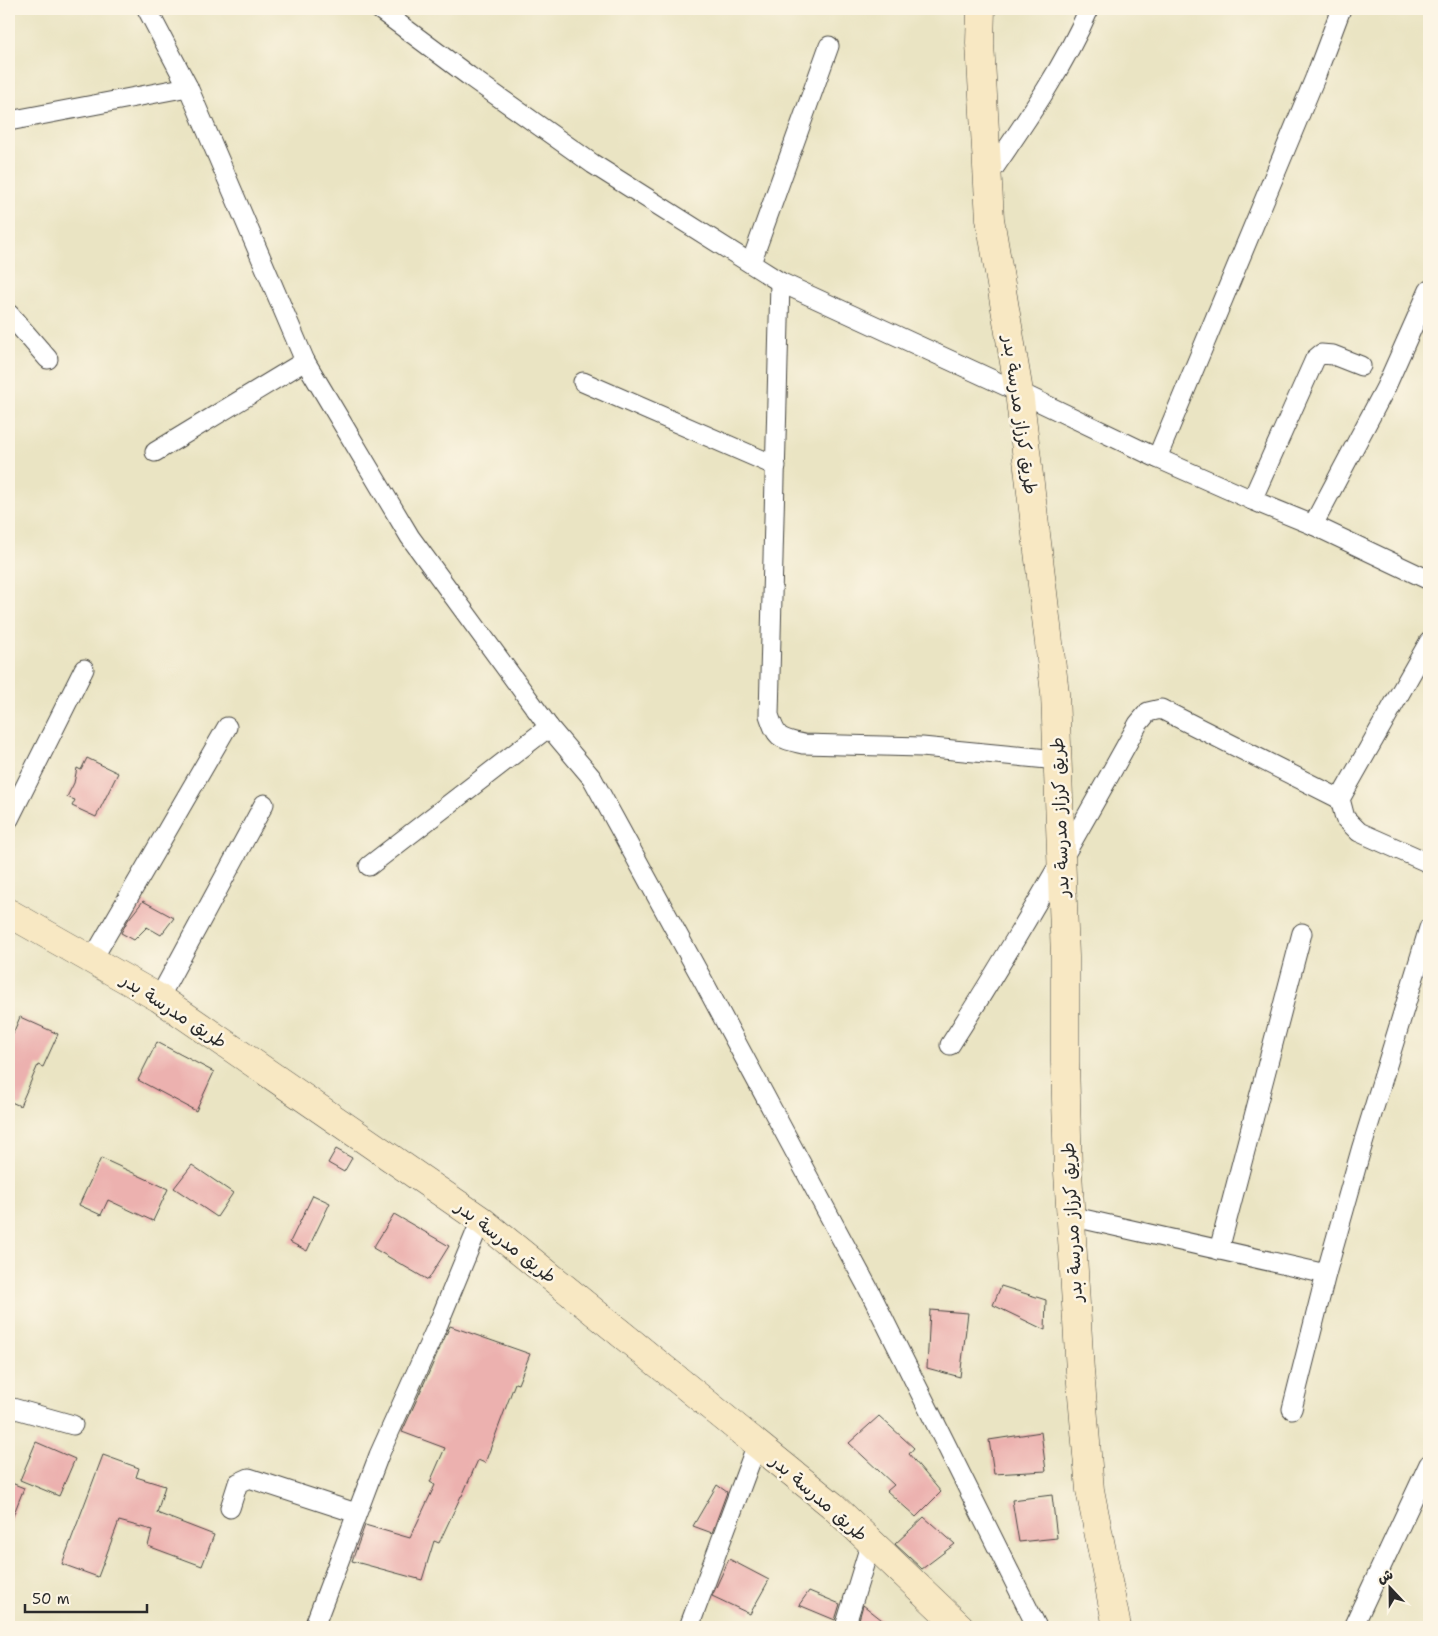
<svg xmlns="http://www.w3.org/2000/svg" width="1438" height="1636" font-family="'Shantell Sans','Playpen Sans Arabic',sans-serif">
  <style>
    .building { fill: #ecb1af }
    .lines { fill: none; stroke-linecap: round; stroke-linejoin: round }
    .street-casing { stroke: #484742; stroke-width: 21 }
    .secondary-casing { stroke: #484742; stroke-width: 29 }
    .street { stroke: #fff; stroke-width: 19 }
    .secondary { stroke: #f8e8c3; stroke-width: 28 }
    .labels { text-anchor: middle; dominant-baseline: central; stroke-width: 5; stroke-linejoin: round; paint-order: stroke }
    .street-label { font-size: 18px; fill: #2b2b2b; stroke: #fcf5e5 }
  </style>
  <rect width="100%" height="100%" fill="#fcf5e5"/>
  <filter id="ink" filterUnits="userSpaceOnUse"><feTurbulence type="fractalNoise" baseFrequency=".02" numOctaves="2"/><feDisplacementMap in="SourceGraphic" scale="10" xChannelSelector="R" yChannelSelector="G"/><feConvolveMatrix kernelMatrix="1 2 1 2 8 2 1 2 1" color-interpolation-filters="sRGB"/></filter>
  <filter id="wash" filterUnits="userSpaceOnUse"><feTurbulence type="fractalNoise" baseFrequency=".0096" numOctaves="4" result="noise"/><feDisplacementMap in="SourceGraphic" scale="20" xChannelSelector="R" yChannelSelector="G"/><feGaussianBlur stdDeviation="1.12" result="paint"/><feColorMatrix in="noise" values="0 0 0 0 0 0 0 0 0 0 0 0 0 0 0 0 0 1.4 0 .05"/><feComposite in="paint" operator="in"/></filter>
  <g filter="url(#wash)">
    <rect width="100%" height="100%" fill="#eae4c3"/>
    <g id="blocks">
      <g class="building">
        <polygon points="87,758 118,773 96,817 72,806 75,800 67,797 74,783 77,768 81,770"/>
        <polygon points="143,901 174,918 161,935 147,927 134,940 121,933 128,920"/>
        <polygon points="20,1017 58,1034 43,1067 38,1065 20,1106 9,1101 9,1043"/>
        <polygon points="157,1042 214,1072 196,1111 138,1080"/>
        <polygon points="336,1149 352,1158 344,1172 328,1163"/>
        <polygon points="101,1158 168,1189 153,1221 108,1200 101,1215 79,1205"/>
        <polygon points="192,1165 233,1193 217,1217 174,1188"/>
        <polygon points="313,1195 330,1203 307,1251 290,1242"/>
        <polygon points="394,1214 449,1246 428,1280 373,1248"/>
        <polygon points="1001,1286 1046,1300 1045,1330 993,1305"/>
        <polygon points="930,1310 968,1313 960,1377 927,1368"/>
        <polygon points="450,1326 530,1354 518,1384 515,1383 485,1463 478,1460 462,1496 461,1496 439,1543 434,1541 422,1580 352,1561 365,1525 410,1538 435,1485 430,1482 445,1448 402,1432"/>
        <polygon points="879,1416 914,1448 909,1454 941,1492 916,1517 887,1491 894,1485 849,1443"/>
        <polygon points="1041,1432 1046,1471 994,1474 989,1440"/>
        <polygon points="36,1442 75,1459 59,1496 20,1480"/>
        <polygon points="103,1455 139,1468 136,1477 165,1486 157,1513 214,1535 202,1566 148,1546 152,1530 119,1521 98,1577 62,1564"/>
        <polygon points="9,1482 24,1488 9,1526"/>
        <polygon points="717,1485 727,1492 712,1533 693,1526"/>
        <polygon points="1052,1495 1057,1538 1019,1542 1012,1500"/>
        <polygon points="924,1517 955,1544 922,1569 895,1544"/>
        <polygon points="729,1559 769,1580 750,1614 712,1596"/>
        <polygon points="809,1591 840,1604 835,1620 799,1605"/>
        <polygon points="863,1605 891,1627 857,1627"/>
      </g>
    </g>
  </g>
  <g filter="url(#ink)">
    <use href="#blocks" fill-opacity="0" stroke="#484742" stroke-width="1"/>
    <g class="lines">
      <defs>
        <g id="street">
          <polyline points="147,9 188,87 305,361 410,537 549,727 592,778 707,988 869,1290 1037,1627"/>
          <polyline points="379,9 469,76 593,164 780,282 1019,392 1157,458 1252,500 1313,525 1429,580"/>
          <polyline points="9,121 188,87"/>
          <path d="M987,178c37,-54 76,-109 102,-169"/>
          <polyline points="751,263 829,46"/>
          <path d="M780,282l-11,433c8,24 10,23 34,29l119,3 136,13"/>
          <polyline points="9,314 48,359"/>
          <polyline points="583,382 776,466"/>
          <polyline points="155,452 305,361"/>
          <polyline points="1157,458 1315,78 1341,9"/>
          <polyline points="1252,500 1315,359 1321,354 1333,355 1361,366"/>
          <polyline points="1313,525 1385,389 1429,290"/>
          <polyline points="1429,642 1340,799 1345,818 1359,832 1429,863"/>
          <polyline points="9,819 84,669"/>
          <polyline points="369,866 549,727"/>
          <polyline points="92,960 227,727"/>
          <polyline points="159,998 264,804"/>
          <path d="M950,1045c67,-104 128,-212 188,-321l10,-12 13,-3 179,90"/>
          <polyline points="1070,1216 1326,1274"/>
          <polyline points="1219,1250 1302,933"/>
          <polyline points="9,1407 73,1425"/>
          <polyline points="1292,1409 1326,1274 1361,1150 1429,928"/>
          <polyline points="230,1508 238,1483 249,1478 356,1513"/>
          <polyline points="314,1627 379,1455 439,1322 481,1220"/>
          <polyline points="689,1627 757,1444"/>
          <polyline points="845,1627 871,1542"/>
          <polyline points="1353,1627 1429,1464"/>
        </g>
        <g id="secondary">
          <polyline points="981,9 980,43 990,219 1019,392 1055,693 1065,957 1065,1062 1068,1172 1080,1371 1090,1490 1117,1627"/>
          <polyline points="9,913 159,998 481,1220 832,1505 960,1627"/>
        </g>
      </defs>
      <use href="#street" class="street-casing"/>
      <use href="#secondary" class="secondary-casing"/>
      <use href="#street" class="street"/>
      <use href="#secondary" class="secondary"/>
    </g>
  </g>
  <g class="labels">
    <g class="street-label">
      <text transform="translate(1020 415) rotate(82)">طريق كرزاز مدرسة بدر</text>
      <text transform="translate(1060 817) rotate(-92)">طريق كرزاز مدرسة بدر</text>
      <text transform="translate(174 1011) rotate(33)">طريق مدرسة بدر</text>
      <text transform="translate(1072 1222) rotate(-93)">طريق كرزاز مدرسة بدر</text>
      <text transform="translate(506 1242) rotate(38)">طريق مدرسة بدر</text>
      <text transform="translate(819 1498) rotate(41)">طريق مدرسة بدر</text>
    </g>
  </g>
  <rect width="1438" height="1636" fill="none" stroke="#fcf5e5" stroke-width="30"/>
  <g transform="translate(1390 1588) rotate(338)" stroke="#fcf5e5" stroke-width="4" paint-order="stroke">
  <path d="M0-4L9 19L0 12L-9 19Z" fill="#2b2b2b"/>
  <text y="-8" font-size="14" font-weight="bold" text-anchor="middle" fill="#2b2b2b">ش</text>
  </g>
  <path d="M25 1604v8h122v-8" fill="none" stroke="#2b2b2b" stroke-width="2.5"/>
  <text x="32" y="1604" font-size="15" fill="#2b2b2b" stroke="#fcf5e5" stroke-width="4" paint-order="stroke">50 m</text>
</svg>
